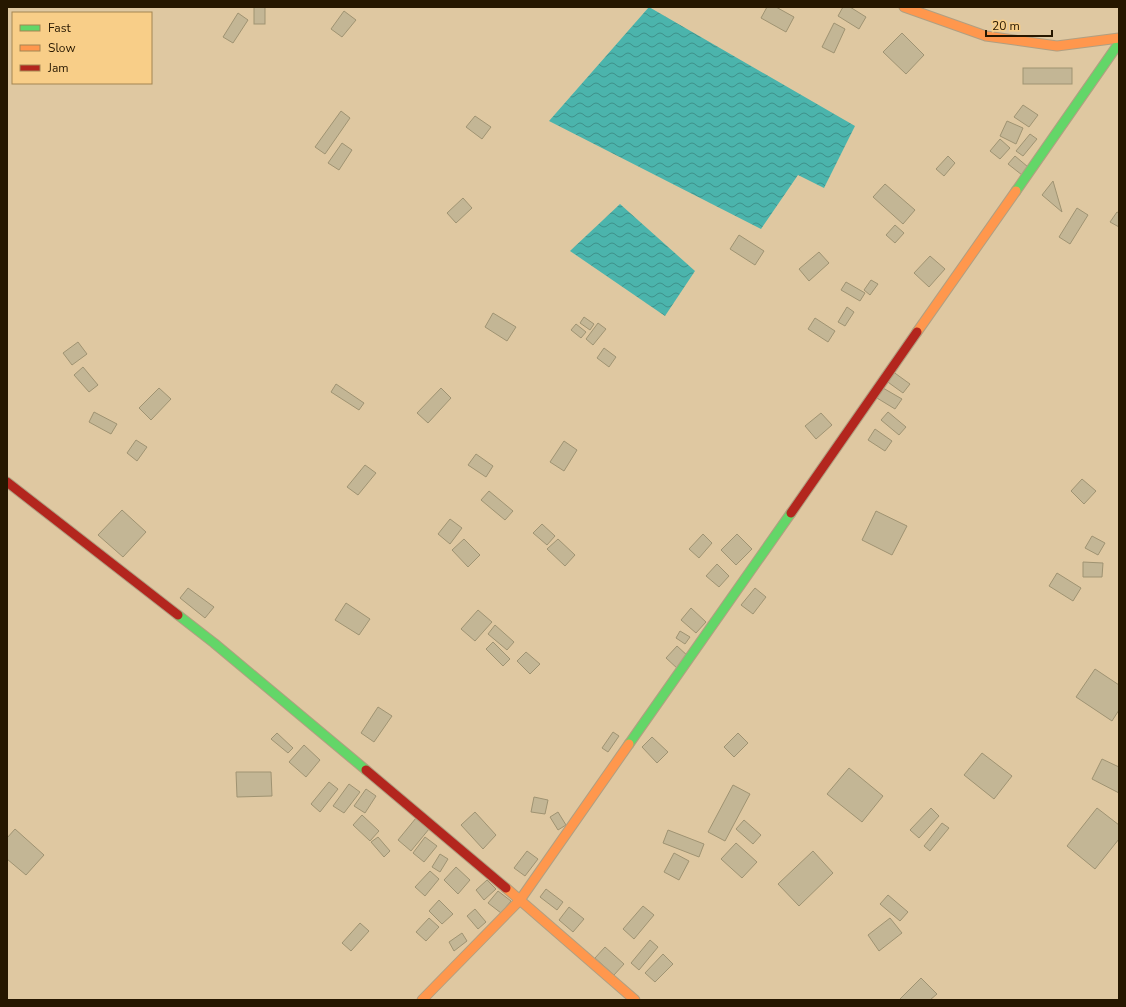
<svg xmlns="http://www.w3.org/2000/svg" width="1126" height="1007" font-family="'Nunito Sans',sans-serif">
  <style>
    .water { fill: url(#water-waves) }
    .building { fill: #c3b695; stroke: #9f9372 }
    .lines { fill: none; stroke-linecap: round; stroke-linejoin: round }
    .fast-casing { stroke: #b19f81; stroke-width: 11 }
    .slow-casing { stroke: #b19f81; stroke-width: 11 }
    .jam-casing { stroke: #b19f81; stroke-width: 11 }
    .fast { stroke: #63d668; stroke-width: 9 }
    .slow { stroke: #ff974d; stroke-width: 9 }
    .jam { stroke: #b3261e; stroke-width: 9 }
  </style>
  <defs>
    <pattern id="water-waves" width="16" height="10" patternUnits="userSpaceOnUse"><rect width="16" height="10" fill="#4bb4ac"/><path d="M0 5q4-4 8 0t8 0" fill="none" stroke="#3e918a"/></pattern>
  </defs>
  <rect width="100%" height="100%" fill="#dfc8a1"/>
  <g class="water">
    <polygon points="649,7 855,126 824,188 798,175 761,229 549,121"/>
    <polygon points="620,204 695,271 665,316 570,251"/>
  </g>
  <g class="building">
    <rect x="254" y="7" width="11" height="17"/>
    <polygon points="767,7 776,7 794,17 786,32 761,18"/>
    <polygon points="843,7 850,7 866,17 859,29 838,16"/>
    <polygon points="344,11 356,20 342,37 331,29"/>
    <polygon points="238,13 248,20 233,43 223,37"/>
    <polygon points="834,23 845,29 834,53 822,47"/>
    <polygon points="902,33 924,55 906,74 883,52"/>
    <rect x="1023" y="68" width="49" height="16"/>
    <polygon points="1023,105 1038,115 1029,127 1014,117"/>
    <polygon points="341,111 350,118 325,154 315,147"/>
    <polygon points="475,116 491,127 482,139 466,127"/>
    <polygon points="1007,121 1023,128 1016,144 1000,136"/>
    <polygon points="1030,134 1037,139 1023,156 1016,151"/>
    <polygon points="1000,139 1010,148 1000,159 990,151"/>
    <polygon points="342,143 352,150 339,170 328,163"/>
    <polygon points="948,156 955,163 944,176 936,169"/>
    <polygon points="1015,156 1028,167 1022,175 1008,164"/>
    <polygon points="1053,181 1062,212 1042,195"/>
    <polygon points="885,184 915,210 903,224 873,197"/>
    <polygon points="463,198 472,208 456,223 447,213"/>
    <polygon points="1077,208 1088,215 1070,244 1059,237"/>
    <polygon points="1117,212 1119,213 1119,227 1110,222"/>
    <polygon points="895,225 904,233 895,243 886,235"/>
    <polygon points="739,235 764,251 755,265 730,249"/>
    <polygon points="819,252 829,263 809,281 799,269"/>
    <polygon points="930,256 945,269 929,287 914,273"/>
    <polygon points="871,280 878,284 870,295 864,290"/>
    <polygon points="846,282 865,293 860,301 841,290"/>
    <polygon points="847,307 854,312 845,326 838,322"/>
    <polygon points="493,313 516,327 507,341 485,327"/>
    <polygon points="584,317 594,324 590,330 580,323"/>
    <polygon points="815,318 835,331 828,342 808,329"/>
    <polygon points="598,323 606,329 593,345 586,339"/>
    <polygon points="576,324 586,332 581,338 571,330"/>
    <polygon points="78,342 87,354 72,365 63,353"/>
    <polygon points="604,348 616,357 609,367 597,358"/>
    <polygon points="83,367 98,385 89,392 74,375"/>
    <polygon points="892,371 910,384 903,393 885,380"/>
    <polygon points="336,384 364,403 359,410 331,392"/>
    <polygon points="159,388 171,399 151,420 139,408"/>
    <polygon points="441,388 451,398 428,423 417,413"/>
    <polygon points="883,388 902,399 895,409 877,398"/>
    <polygon points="94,412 117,424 111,434 89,422"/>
    <polygon points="888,412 906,427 899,435 881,420"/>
    <polygon points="821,413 832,425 816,439 805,426"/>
    <polygon points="875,429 892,441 885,451 868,440"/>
    <polygon points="136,440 147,447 137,461 127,453"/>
    <polygon points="564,441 577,450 564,471 550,462"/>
    <polygon points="476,454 493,466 486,477 468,465"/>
    <polygon points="365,465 376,473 358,495 347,487"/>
    <polygon points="1082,479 1096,491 1084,504 1071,491"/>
    <polygon points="489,491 513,511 505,520 481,500"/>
    <polygon points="122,510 146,532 123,557 98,535"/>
    <polygon points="876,511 907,526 892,555 862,540"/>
    <polygon points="450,519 462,528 450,544 438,534"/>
    <polygon points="542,524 555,536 547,545 533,533"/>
    <polygon points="703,534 712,543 699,558 689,549"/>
    <polygon points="737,534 752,549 736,565 721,550"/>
    <polygon points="1092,536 1105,543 1098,555 1085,548"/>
    <polygon points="464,539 480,555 468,567 452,550"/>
    <polygon points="558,539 575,555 565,566 547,549"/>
    <polygon points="1083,562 1103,563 1102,577 1083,577"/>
    <polygon points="717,564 729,576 719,587 706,576"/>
    <polygon points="1057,573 1081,588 1073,601 1049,586"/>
    <polygon points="188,588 214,607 205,618 180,598"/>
    <polygon points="755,588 766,597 753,614 741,605"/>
    <polygon points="346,603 370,619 359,635 335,620"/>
    <polygon points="691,608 706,622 696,633 681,620"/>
    <polygon points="478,610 492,622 475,641 461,629"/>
    <polygon points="495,625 514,642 507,650 488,634"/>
    <polygon points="680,631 690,637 685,644 676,638"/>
    <polygon points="493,642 510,659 503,666 486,649"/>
    <polygon points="677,646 689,657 678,669 666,658"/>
    <polygon points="526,652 540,664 530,674 517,661"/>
    <polygon points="1095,669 1119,685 1119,710 1112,721 1076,697"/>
    <polygon points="378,707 392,716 374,742 361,733"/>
    <polygon points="613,732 619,736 608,752 602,748"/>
    <polygon points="277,733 293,748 288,753 271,739"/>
    <polygon points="738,733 748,743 734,757 724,747"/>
    <polygon points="652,737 668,752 657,763 642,747"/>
    <polygon points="304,745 320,760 306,777 289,762"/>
    <polygon points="982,753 1012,776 994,799 964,775"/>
    <polygon points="1102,759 1119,767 1119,793 1092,779"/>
    <polygon points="849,768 883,796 862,822 827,794"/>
    <polygon points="236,772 271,772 272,796 237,797"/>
    <polygon points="329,782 338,789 320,812 311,804"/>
    <polygon points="349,784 360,792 344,813 333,806"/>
    <polygon points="733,785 750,794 725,841 708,832"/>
    <polygon points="366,789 376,796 365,813 354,806"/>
    <polygon points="534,797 548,800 545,814 531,812"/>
    <polygon points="931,808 939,816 919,838 910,830"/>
    <polygon points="1097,808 1119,825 1119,839 1095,869 1067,846"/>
    <polygon points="475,812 496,835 483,849 461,825"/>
    <polygon points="558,812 566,825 558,830 550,817"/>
    <polygon points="362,815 379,831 370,841 353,825"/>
    <polygon points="416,818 429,829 411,851 398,840"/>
    <polygon points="744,820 761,835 753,844 736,829"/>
    <polygon points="942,823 949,828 930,851 924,846"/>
    <polygon points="15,829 44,855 26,875 7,859 7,838"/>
    <polygon points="668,830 704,844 699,857 663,843"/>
    <polygon points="378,837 390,851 384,857 371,842"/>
    <polygon points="425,837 437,846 424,862 413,853"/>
    <polygon points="736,843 757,862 742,878 721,859"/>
    <polygon points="527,851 538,859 525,876 514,868"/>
    <polygon points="813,851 833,873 799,906 778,884"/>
    <polygon points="674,853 689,861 679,880 664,872"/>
    <polygon points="440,854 448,859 440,872 432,867"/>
    <polygon points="456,867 470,880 458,894 444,880"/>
    <polygon points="430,871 439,879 425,896 415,887"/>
    <polygon points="487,880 496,889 484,900 476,890"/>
    <polygon points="546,889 563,902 557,910 540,897"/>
    <polygon points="498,891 511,901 501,913 488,903"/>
    <polygon points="888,895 908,912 900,921 880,904"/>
    <polygon points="439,900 453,914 442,924 429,911"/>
    <polygon points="643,906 654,915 634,939 623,929"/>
    <polygon points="569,907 584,919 573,932 559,920"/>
    <polygon points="475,909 486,922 478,929 467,916"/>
    <polygon points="429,918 439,927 426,941 416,932"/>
    <polygon points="890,918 902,933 879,951 868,935"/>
    <polygon points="360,923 369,931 351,951 342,943"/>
    <polygon points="462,933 467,941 454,951 449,942"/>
    <polygon points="650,940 658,947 639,970 631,963"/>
    <polygon points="605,947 624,964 614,975 595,958"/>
    <polygon points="663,954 673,964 655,982 645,973"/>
    <polygon points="921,978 937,994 930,1000 899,1000"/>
  </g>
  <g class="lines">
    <defs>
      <g id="fast">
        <polyline points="1016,191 1119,43"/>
        <polyline points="178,615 214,643 366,770"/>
        <polyline points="629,744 791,513"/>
      </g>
      <g id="slow">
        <polyline points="904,7 986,36 1057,46 1119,38"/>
        <polyline points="917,332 1016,191"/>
        <polyline points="506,888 635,1000"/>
        <polyline points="422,1000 520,900 629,744"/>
      </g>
      <g id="jam">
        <polyline points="7,482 178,615"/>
        <polyline points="791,513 917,332"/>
        <polyline points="366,770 506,888"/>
      </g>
    </defs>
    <use href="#fast" class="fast-casing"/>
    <use href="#slow" class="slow-casing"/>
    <use href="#jam" class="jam-casing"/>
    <use href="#fast" class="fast"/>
    <use href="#slow" class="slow"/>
    <use href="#jam" class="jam"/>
  </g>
  <rect width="1126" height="1007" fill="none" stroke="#261700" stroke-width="16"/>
  <rect x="12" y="12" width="140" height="72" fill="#f8ce88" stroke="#a48552"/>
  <rect x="20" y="25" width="20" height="6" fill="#63d668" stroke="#a48552"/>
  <text x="48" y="32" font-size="12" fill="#261700">Fast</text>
  <rect x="20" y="45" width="20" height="6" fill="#ff974d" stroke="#a48552"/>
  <text x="48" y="52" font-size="12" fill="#261700">Slow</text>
  <rect x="20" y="65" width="20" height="6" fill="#b3261e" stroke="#a48552"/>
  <text x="48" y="72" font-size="12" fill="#261700">Jam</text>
  <path d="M986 30v6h66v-6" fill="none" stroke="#261700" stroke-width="2"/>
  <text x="992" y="30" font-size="12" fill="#261700" stroke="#f8ce88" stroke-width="3" paint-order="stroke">20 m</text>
</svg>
